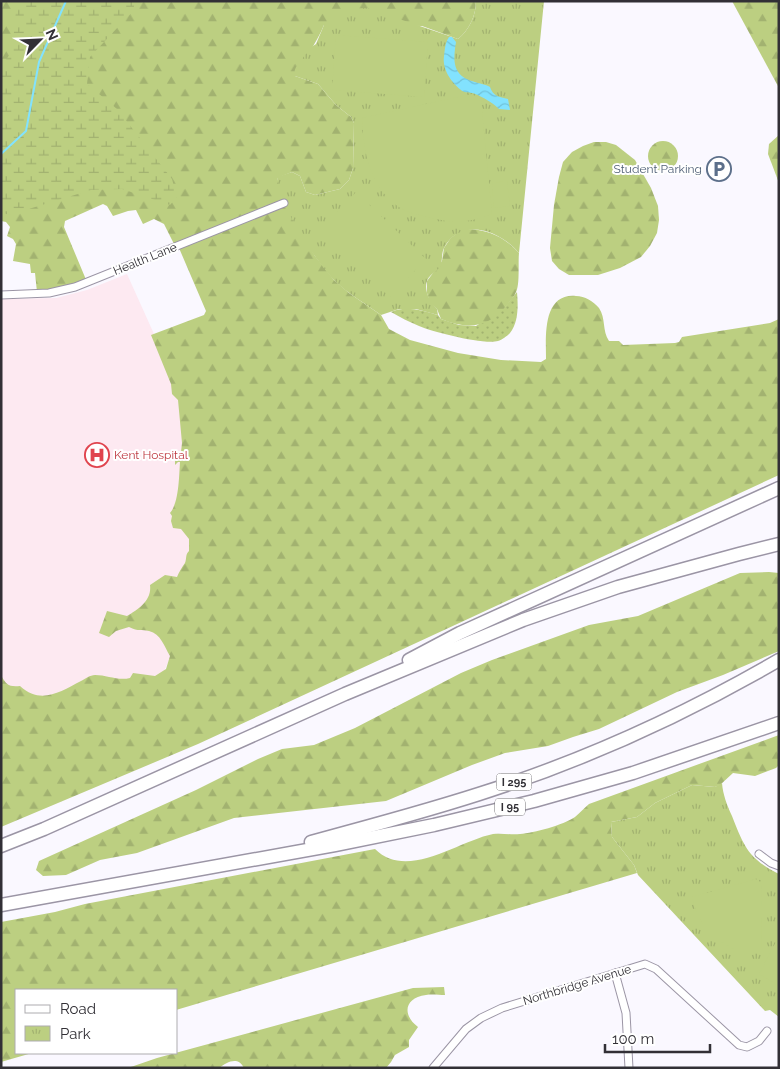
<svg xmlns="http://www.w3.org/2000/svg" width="780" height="1069" font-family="Raleway,sans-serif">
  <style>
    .medical { fill: #fde9f1 }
    .grass { fill: url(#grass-dots) }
    .forest { fill: url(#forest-firs) }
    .wetland { fill: url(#wetland-marsh) }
    .park { fill: url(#park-tufts) }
    .pitch { fill: #bccf81 }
    .water { fill: url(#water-waves) }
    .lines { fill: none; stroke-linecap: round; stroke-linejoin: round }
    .stream { stroke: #82e2fe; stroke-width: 2 }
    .street-casing { stroke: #9b95a5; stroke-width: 9 }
    .highway-casing { stroke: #9b95a5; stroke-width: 15 }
    .street { stroke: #fff; stroke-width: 7 }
    .highway { stroke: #fff; stroke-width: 12 }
    .labels { text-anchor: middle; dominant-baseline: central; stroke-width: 4; stroke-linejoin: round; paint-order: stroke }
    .shield { fill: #fff; stroke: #706e72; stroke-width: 1 }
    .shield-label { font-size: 11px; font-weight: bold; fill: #323036 }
    .service-label { font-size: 12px; fill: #4e5e75; stroke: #fff; text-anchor: end }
    .street-label { font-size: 12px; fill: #323036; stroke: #fff }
    .health-label { font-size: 12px; fill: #be3a42; stroke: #fff; text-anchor: start }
  </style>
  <defs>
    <pattern id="grass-dots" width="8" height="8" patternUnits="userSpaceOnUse" patternTransform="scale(1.25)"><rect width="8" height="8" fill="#bccf81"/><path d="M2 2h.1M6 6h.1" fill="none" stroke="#a2b270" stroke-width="1.8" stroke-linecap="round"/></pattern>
    <pattern id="forest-firs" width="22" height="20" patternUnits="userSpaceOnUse" patternTransform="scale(1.25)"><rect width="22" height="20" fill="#bccf81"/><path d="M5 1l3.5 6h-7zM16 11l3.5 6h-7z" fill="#a2b270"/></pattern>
    <pattern id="wetland-marsh" width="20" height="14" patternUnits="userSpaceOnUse" patternTransform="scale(1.25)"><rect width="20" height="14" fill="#bccf81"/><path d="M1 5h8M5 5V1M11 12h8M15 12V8" fill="none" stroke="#a2b270"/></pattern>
    <pattern id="park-tufts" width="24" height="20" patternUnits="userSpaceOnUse" patternTransform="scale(1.25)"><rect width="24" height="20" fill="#bccf81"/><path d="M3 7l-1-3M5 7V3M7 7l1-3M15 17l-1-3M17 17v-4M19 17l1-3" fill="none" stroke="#a2b270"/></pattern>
    <pattern id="water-waves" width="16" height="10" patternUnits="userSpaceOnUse" patternTransform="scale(1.25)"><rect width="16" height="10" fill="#82e2fe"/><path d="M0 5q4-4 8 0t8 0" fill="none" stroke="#71c2da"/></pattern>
  </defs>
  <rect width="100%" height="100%" fill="#faf8ff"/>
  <polygon class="medical" points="127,274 186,405 200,505 173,652 158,684 42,708 1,692 1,299 56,298 87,290"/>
  <path class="grass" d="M517,292c1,12 2,30 -7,41 -3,3 -8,7 -12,8 -14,4 -65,-9 -79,-15 -10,-4 -19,-9 -28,-14 15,-7 32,-1 47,3l3,4 18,6 17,1 28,-18z"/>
  <g class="forest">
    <path d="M1,1h475c0,15 -7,29 -18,38l-36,-13 -98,-1c-8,19 -19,33 -29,51l23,8 18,21 15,12 3,6 -1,45 -4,12 -9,9 -25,6 -9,-3 -6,-16 -8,-4 -15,6 15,40 23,38 19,24 15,13 32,22 8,14 21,11 48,13 43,7 40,2 5,-3c0,-22 -4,-66 30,-63 9,0 17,5 23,12 7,10 3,23 10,33h10l4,4 52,-2 4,-1 3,-5 88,-14 9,-4v156l-581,269 -197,83v-152c5,10 8,12 19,11 21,19 40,6 61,-5 4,-2 9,-6 14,-6 12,0 23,6 35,3l3,-5 22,3 11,-7 4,-13c-6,-10 -9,-22 -21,-25 -8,-2 -10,1 -20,-4l-13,4 -7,6 -10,-4 8,-22 20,5c12,-7 25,-16 23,-31l15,-10 12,2c2,-5 5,-10 8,-14 2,-5 0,-8 4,-12v-12l-8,-10 -8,-1 -2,-7 1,-5 -2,-3c9,-10 9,-37 10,-51h-2l-3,3v-12l6,-1 1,-9 -4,-43 -6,-6 -1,-10 -20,-49 53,-20 2,-4 -27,-63 -4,-2 -11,-22 -10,-5 -11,5 -7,-14 -8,1 -15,5 -6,-10 -4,-2 -38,17 -1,6 23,55 -50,10 -2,-19h-4l-1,-9 -17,-3 3,-17 -3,-5 -6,-3 3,-9 -4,-5 -5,-1z"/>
    <polygon points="732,1 779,1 779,88"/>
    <polygon points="779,135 779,183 768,154 769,144"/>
    <circle cx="663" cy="156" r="15"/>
    <polygon points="594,142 606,142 616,145 635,160 651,188 658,206 659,220 657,233 650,246 641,257 620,268 598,275 569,275 559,269 552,261 550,248 554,205 559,177 563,162 572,152 583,146"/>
    <path d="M466,229c21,0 39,8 53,24 -1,10 1,32 -3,39 -2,5 -6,9 -9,13 -18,23 -40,25 -66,14l-4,-10 -7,-6 -3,-10v-12l15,-20 2,-13 6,-9 8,-7z"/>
    <polygon points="769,572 779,573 779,651 723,675 677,692 599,729 573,737 548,746 505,753 472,765 386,801 234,818 137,853 100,860 66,875 43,876 36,870 39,861 196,790 258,759 282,749 314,745 355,728 461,673 492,660 589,625 638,616 740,573"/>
    <path d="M779,735v30l-3,3 -21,8 -22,-3 -13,12 -5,2 -23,-2 -37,18 -18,14 -26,5 1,15 22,28 3,8 -461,137v-20h-160v63h16l-31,9v-140l54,-10 30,-8 290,-55c32,32 83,-8 118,-15 9,-1 18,1 27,0 14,-1 43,-9 55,-17 5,-4 9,-9 14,-13z"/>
    <path d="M444,987l1,8c-6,0 -13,-1 -19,0 -22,3 -24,20 -8,32l-9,13v7l-14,8 -4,7 -5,6h-142c-6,-12 -17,-6 -25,0h-91l29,-10 256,-70z"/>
  </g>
  <polygon class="wetland" points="17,1 135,1 133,11 90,57 87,84 117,109 172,179 177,197 170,205 122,189 91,190 9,215 1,212 1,67 12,51"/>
  <g class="park">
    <path d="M476,1h68l-25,252c-18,-22 -58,-37 -75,-5 -3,6 -1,13 -4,19 -2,3 -6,5 -9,8 -10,9 -3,26 6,34l1,6 -22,-6h-17l-18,6c-15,-11 -33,-21 -46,-34 -20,-20 -56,-76 -58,-104l15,-5 8,4 6,16 9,3 25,-6 9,-9 4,-12 1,-45 -3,-6 -15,-12 -18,-21 -23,-8 -1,-6 16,-22 6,-4 8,-19 6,-1 4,-14 33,-2 91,31c11,-9 18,-23 18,-38z"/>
    <path d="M722,783c1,12 5,22 10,33 12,31 17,43 47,58v143l-9,-7 -5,1 -127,-136 -4,-10 -22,-28 -1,-15 26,-5 18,-14 37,-18 23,2z"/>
  </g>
  <g class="pitch">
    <polygon points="336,35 428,42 424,97 332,90"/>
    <path d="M472,94l9,6 11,114c-24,9 -38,10 -64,3 -10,-2 -23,-5 -32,-12 -27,-20 -33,-56 -34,-87z"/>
    <polygon points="507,181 510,206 494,208 492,183"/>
    <polygon points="356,192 426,259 390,297 320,230"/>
    <polygon points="756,879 762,883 761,950 735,950 720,941 703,924 696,911 692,897"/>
    <polygon points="779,936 779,986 759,974"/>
  </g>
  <path class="water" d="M449,37h3l4,5c-3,19 -4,34 19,40 6,2 10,2 15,5 3,9 9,10 18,12l2,11 -11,-1c-4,-5 -21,-15 -27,-16 -4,-1 -8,0 -11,-3 -10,-8 -19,-21 -17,-34 1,-7 1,-13 5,-19z"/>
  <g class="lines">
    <polyline class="stream" points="1,154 26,131 39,62 66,1"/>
    <defs>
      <g id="street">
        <polyline points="1,295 49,293 75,287 284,203"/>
        <polyline points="759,854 771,863 779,866"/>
        <polyline points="615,973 626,1013 629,1068"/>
        <polyline points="433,1068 466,1029 481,1018 502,1008 645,964 656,969 739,1045 747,1047 759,1041 767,1031"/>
      </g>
      <g id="highway">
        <polyline points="409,660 460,633 779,488"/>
        <path d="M311,842c56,-15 112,-30 168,-48 104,-33 205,-79 300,-134"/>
        <polyline points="1,846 44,829 345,694 523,620 618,587 739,554 779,544"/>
        <polyline points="1,905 335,845 434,825 534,801 633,773 779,723"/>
      </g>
    </defs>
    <use href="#street" class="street-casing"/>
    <use href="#highway" class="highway-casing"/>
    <use href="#street" class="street"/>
    <use href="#highway" class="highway"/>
  </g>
  <defs>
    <symbol id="parking-ring" viewBox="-11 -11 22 22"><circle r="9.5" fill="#fff" stroke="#5c6f8a" stroke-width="1.5"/><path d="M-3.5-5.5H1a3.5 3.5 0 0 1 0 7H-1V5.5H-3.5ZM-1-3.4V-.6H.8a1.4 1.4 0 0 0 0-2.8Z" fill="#5c6f8a"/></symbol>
    <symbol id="hospital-ring" viewBox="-11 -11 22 22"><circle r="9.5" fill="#fff" stroke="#e0444e" stroke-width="1.5"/><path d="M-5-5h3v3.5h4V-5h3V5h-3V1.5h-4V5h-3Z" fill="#e0444e"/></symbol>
  </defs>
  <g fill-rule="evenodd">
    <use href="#parking-ring" x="705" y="155" width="28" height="28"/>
    <use href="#hospital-ring" x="83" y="441" width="28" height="28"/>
  </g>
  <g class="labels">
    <g class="shield">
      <rect x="496.5" y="773.5" width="35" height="17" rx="4"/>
      <rect x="495" y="798.5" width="30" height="17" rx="4"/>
    </g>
    <g class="shield-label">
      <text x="514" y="782">I 295</text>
      <text x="510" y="807">I 95</text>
    </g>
    <g class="service-label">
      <text x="702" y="169">Student Parking</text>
    </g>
    <g class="street-label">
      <text transform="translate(145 259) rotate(-22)">Health Lane</text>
      <text transform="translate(577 985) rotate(-17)">Northbridge Avenue</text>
    </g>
    <g class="health-label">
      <text x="114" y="455">Kent Hospital</text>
    </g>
  </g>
  <rect width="780" height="1069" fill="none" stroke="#323036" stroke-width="5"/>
  <rect x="15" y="989" width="162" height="65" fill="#ffffff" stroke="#adacaf"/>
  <rect x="25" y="1005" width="25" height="8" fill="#ffffff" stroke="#adacaf"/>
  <text x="60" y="1014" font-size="15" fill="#323036">Road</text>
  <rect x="25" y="1026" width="25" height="15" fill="url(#park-tufts)" stroke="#adacaf"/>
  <text x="60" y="1039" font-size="15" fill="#323036">Park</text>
  <g transform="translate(40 40) rotate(66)" stroke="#ffffff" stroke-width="4" paint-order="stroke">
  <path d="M0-4L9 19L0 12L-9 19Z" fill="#323036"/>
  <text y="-8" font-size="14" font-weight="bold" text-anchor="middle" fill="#323036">N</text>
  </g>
  <path d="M605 1044v8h105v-8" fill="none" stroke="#323036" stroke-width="2.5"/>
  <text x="612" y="1044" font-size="15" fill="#323036" stroke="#ffffff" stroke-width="4" paint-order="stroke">100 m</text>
</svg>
